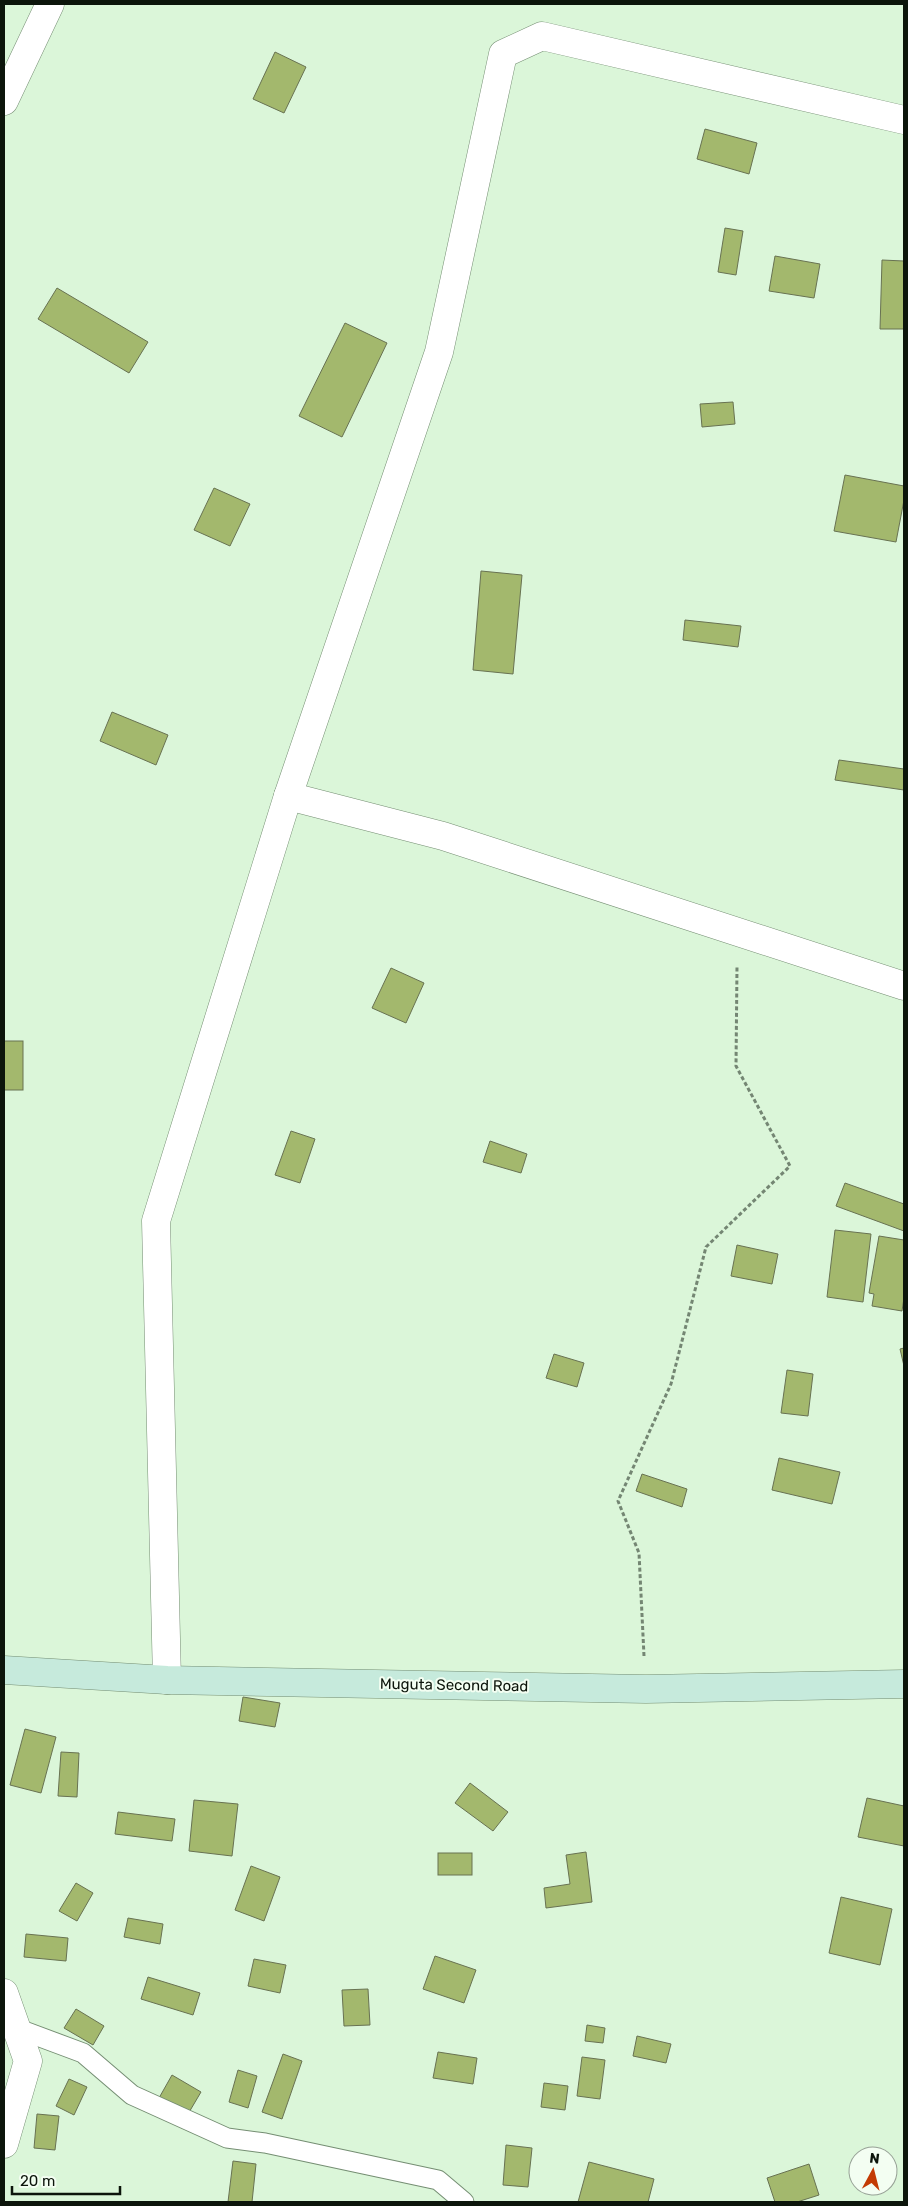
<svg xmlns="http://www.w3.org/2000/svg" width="908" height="2206" font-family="Rubik,sans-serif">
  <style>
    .building { fill: #a3b86d; stroke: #687252 }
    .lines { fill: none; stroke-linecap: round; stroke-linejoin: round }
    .lane-casing { stroke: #758e73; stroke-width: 21 }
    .street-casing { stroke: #758e73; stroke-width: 29 }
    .secondary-casing { stroke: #758e73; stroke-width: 29 }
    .path { stroke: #748673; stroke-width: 3; stroke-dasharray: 4 2.5; stroke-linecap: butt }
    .lane { stroke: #fff; stroke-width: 19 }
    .street { stroke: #fff; stroke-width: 28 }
    .secondary { stroke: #c6eadc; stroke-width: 28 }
    .labels { text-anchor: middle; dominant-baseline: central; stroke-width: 4; stroke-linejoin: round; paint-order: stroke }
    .street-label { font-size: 15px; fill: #0c150b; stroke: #f3fef2 }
  </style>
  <rect width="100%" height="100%" fill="#dbf6d9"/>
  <g class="building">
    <polygon points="275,52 306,67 284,113 253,99"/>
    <polygon points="705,129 757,143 749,174 697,159"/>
    <polygon points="725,228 743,231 736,275 718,272"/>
    <polygon points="775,256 820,264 814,298 769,291"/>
    <polygon points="882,260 904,261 904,329 880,329"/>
    <polygon points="57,288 148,342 129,373 38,319"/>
    <polygon points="345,323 387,343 342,437 299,416"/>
    <polygon points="733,402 735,424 702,427 700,404"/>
    <polygon points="845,475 904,486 904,500 896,542 834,531"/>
    <polygon points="214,488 250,504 230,546 194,530"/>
    <polygon points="481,571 522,575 513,674 473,670"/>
    <polygon points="685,620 741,626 738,647 683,640"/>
    <polygon points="112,712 168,735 156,765 100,741"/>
    <polygon points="839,760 904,769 904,790 835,780"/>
    <polygon points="391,968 424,983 406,1023 372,1008"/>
    <rect x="4" y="1041" width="19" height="49"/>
    <polygon points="291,1131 315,1139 300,1183 275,1175"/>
    <polygon points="490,1141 527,1154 521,1173 483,1162"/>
    <polygon points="845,1183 904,1204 904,1231 836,1206"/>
    <polygon points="835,1230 871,1234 863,1302 827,1297"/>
    <polygon points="879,1236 904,1240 904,1298 902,1311 872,1306 874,1294 869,1293"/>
    <polygon points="737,1245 778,1254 772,1284 731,1276"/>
    <polygon points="904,1348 904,1366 900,1349"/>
    <polygon points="554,1354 584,1363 577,1387 546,1378"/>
    <polygon points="787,1370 813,1374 808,1416 781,1413"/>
    <polygon points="779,1458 840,1472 832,1504 772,1490"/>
    <polygon points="642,1474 687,1489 682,1507 636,1491"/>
    <polygon points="243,1697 280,1703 275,1727 239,1721"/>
    <polygon points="25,1729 56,1737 41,1793 10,1785"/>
    <polygon points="61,1752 79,1753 77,1797 58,1796"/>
    <polygon points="470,1783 508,1812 493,1831 455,1803"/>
    <polygon points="867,1798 904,1806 904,1846 858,1837"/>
    <polygon points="194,1800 238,1804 232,1856 189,1851"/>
    <polygon points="118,1812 175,1819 172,1841 115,1834"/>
    <polygon points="586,1852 592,1902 546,1908 544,1888 570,1884 566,1855"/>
    <rect x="438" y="1853" width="34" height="22"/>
    <polygon points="251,1866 280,1877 264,1921 235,1910"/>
    <polygon points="76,1883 93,1893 77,1921 59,1911"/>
    <polygon points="841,1897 892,1909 880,1965 829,1953"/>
    <polygon points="128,1918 163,1924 160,1944 124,1937"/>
    <polygon points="26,1934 68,1938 66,1961 24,1957"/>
    <polygon points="435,1956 476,1970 464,2003 423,1989"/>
    <polygon points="254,1959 286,1965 280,1993 248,1986"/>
    <polygon points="148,1977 200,1993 193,2015 141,1999"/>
    <polygon points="368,1989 370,2025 344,2026 342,1990"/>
    <polygon points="76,2009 104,2026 93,2045 64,2028"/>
    <polygon points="587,2025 605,2028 603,2043 585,2041"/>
    <polygon points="637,2036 671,2044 666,2063 633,2056"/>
    <polygon points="438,2052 477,2058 473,2084 433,2078"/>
    <polygon points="283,2054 302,2061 282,2119 262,2112"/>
    <polygon points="582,2057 605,2060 600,2099 577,2096"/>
    <polygon points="238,2070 257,2076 248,2108 229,2102"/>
    <polygon points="172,2075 201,2092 188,2114 159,2098"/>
    <polygon points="69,2079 87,2087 74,2115 56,2106"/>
    <polygon points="544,2083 568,2086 565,2110 541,2107"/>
    <polygon points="37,2114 59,2116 55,2150 34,2148"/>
    <polygon points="506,2145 532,2148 528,2187 503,2185"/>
    <polygon points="233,2161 256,2164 252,2202 228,2202"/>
    <polygon points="589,2162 654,2179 648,2202 578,2202"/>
    <polygon points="809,2164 819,2195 797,2202 775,2202 767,2178"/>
  </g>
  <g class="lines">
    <defs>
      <polyline id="lane" points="16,2028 83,2053 132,2095 227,2138 265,2143 438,2180 464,2202"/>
      <g id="street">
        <polyline points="4,101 50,4"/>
        <polyline points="288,796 443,836 904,986"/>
        <polyline points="167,1680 156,1221 288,796 439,352 503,54 542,36 904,120"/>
        <polyline points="4,1993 28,2061 4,2144"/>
      </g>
      <polyline id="secondary" points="4,1670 167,1680 646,1689 904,1684"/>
    </defs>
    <use href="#lane" class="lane-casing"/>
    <use href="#street" class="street-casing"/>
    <use href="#secondary" class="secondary-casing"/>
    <polyline class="path" points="644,1656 639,1553 618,1501 671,1384 706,1247 790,1166 736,1066 737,966"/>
    <use href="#lane" class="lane"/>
    <use href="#street" class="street"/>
    <use href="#secondary" class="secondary"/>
  </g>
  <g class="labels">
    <g class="street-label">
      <text transform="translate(454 1685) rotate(1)">Muguta Second Road</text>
    </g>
  </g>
  <rect width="908" height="2206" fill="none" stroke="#0c150b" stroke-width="10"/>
  <g transform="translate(873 2171) rotate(7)"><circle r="24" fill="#f3fef2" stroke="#97a196"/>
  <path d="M0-4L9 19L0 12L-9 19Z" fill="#c33b04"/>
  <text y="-8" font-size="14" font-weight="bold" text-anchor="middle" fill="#0c150b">N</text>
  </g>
  <path d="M12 2186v8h108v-8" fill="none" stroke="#0c150b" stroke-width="2.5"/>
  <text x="20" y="2186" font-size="15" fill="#0c150b" stroke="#f3fef2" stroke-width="4" paint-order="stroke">20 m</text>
</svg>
